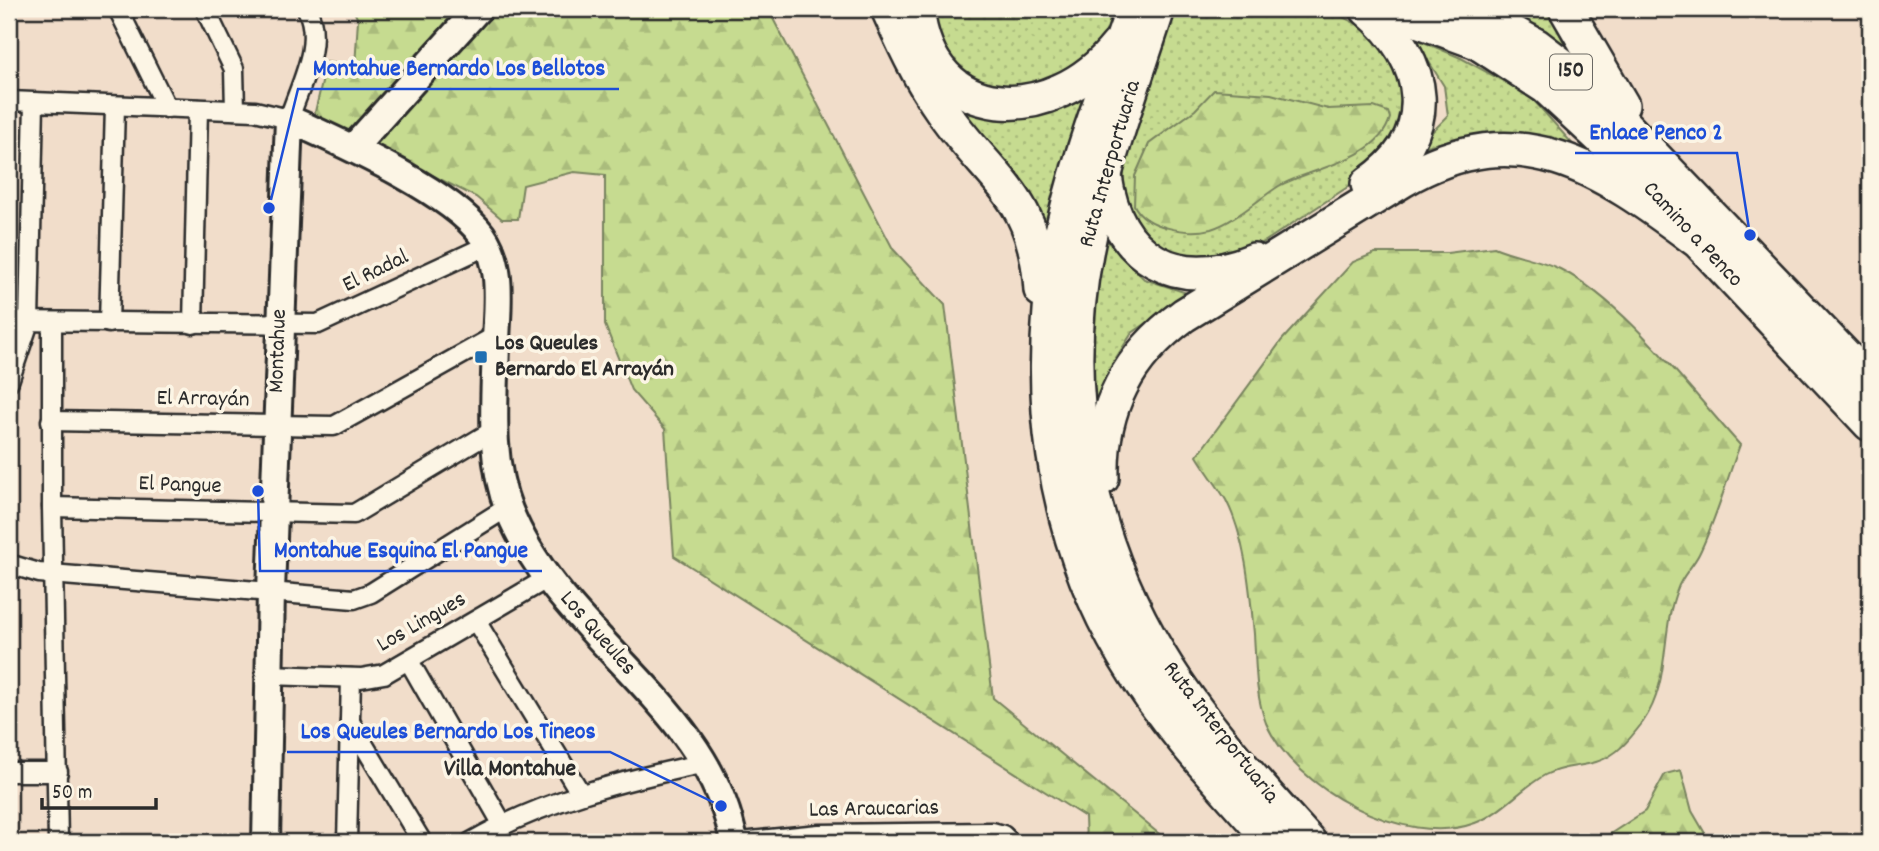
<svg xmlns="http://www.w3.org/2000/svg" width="1879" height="851" font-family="Dekko,sans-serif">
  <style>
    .grass { fill: url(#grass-dots); stroke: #78835e; stroke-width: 2 }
    .forest { fill: url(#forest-firs); stroke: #78835e; stroke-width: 2 }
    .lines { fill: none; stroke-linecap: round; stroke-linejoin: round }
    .street-casing { stroke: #2b2b2b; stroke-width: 23 }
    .secondary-casing { stroke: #2b2b2b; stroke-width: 32 }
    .highway-casing { stroke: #2b2b2b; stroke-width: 38 }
    .street { stroke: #fcf5e5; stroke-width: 18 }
    .secondary { stroke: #fcf5e5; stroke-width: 26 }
    .highway { stroke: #fcf5e5; stroke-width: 33 }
    .poi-dot { fill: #1f6fb2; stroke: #fcf5e5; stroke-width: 2.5 }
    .labels { text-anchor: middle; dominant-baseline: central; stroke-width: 7; stroke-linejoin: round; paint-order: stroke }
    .shield { fill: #fcf5e5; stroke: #6a6863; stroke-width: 2 }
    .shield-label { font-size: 21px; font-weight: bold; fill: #2b2b2b }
    .street-label { font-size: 23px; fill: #2b2b2b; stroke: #fcf5e5 }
    .poi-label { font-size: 23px; font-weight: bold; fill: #2b2b2b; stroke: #fcf5e5; text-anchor: start }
    .neighbourhood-label { font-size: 24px; font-weight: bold; fill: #2b2b2b; stroke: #fcf5e5 }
    .leader { fill: none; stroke: #1d4ed8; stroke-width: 2.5 }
    .callout-dot { fill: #1d4ed8; stroke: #fcf5e5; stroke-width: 2.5 }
    .callout-label { font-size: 24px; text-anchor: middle; font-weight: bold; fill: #1d4ed8; stroke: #fcf5e5; stroke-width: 7; stroke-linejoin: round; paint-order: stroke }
  </style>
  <defs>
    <pattern id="grass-dots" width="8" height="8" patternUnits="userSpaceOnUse" patternTransform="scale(1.75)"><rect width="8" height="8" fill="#c6db90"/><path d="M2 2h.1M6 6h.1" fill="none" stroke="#aabc7c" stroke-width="1.8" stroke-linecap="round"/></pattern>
    <pattern id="forest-firs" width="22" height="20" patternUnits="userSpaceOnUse" patternTransform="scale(1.75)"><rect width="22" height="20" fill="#c6db90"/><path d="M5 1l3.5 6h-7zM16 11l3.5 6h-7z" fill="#aabc7c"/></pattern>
  </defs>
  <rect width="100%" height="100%" fill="#f1ddca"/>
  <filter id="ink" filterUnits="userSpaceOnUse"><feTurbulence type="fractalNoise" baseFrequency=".0143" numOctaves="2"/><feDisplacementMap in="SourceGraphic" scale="14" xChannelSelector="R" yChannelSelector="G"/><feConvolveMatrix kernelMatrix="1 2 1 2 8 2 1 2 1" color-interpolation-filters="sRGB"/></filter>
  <g filter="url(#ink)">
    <g class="grass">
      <polygon points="928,9 1119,9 1115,21 1089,64 1005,93 954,70"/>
      <polygon points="1173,9 1323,9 1341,16 1363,27 1393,53 1407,111 1378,167 1252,250 1202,263 1141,239 1124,191 1124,162"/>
      <polygon points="1507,9 1547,9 1570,54 1521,15"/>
      <polygon points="1414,38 1461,58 1529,95 1577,149 1516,134 1459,138 1415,149 1448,116 1444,86"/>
      <path d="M1084,95l3,2 -38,145 -81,-107 -10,-35c56,13 72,25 126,-5z"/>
      <polygon points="1103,237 1144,279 1190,294 1132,333 1112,364 1095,402 1090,329"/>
    </g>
    <g class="forest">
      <polygon points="353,9 768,9 893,249 945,305 993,698 1169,842 1086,842 1085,817 674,556 665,429 631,390 605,325 605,175 574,172 523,185 518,219 502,219 476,197 314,116 327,62 355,66 358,20"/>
      <path d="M1214,90l57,4 57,15 46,-2 14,5 2,6c-11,42 -79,50 -111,68 -21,13 -44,36 -68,43 -23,6 -66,-1 -77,-24l1,-29 14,-32 46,-34z"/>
      <path d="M1494,247c21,9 46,12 66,22 64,32 131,122 180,176 -14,36 -24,75 -41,109 -6,12 -18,23 -22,36 -17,43 -6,92 -34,132 -13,17 -26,34 -47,40 -17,5 -35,4 -51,13 -24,13 -43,38 -70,48 -70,26 -181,-35 -209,-100 -11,-28 -10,-59 -12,-89 -4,-43 -8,-95 -28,-134 -9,-15 -20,-29 -29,-44l85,-116 71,-78 22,-9h72z"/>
      <polygon points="1681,770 1692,811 1710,842 1598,842 1645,811 1665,774"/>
    </g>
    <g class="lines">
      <defs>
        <g id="street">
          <polyline points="118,9 167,108"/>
          <polyline points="205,9 234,69 235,110"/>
          <path d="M9,101l246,10 34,8c11,-35 35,-75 18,-110"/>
          <polyline points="9,321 318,324 488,245"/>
          <polyline points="52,322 52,507 58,842"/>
          <polyline points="109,323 115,106"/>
          <polyline points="193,324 198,109"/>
          <polyline points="9,381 29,322 34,103"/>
          <polyline points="51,421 334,426 497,335"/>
          <polyline points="52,507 354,514 494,430"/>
          <polyline points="9,564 39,573 354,599 371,593 508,507"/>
          <polyline points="476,621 581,794"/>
          <polyline points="409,661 503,825"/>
          <polyline points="268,675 361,678 384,674 548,578"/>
          <polyline points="350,722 422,842"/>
          <polyline points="9,772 58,772"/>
          <polyline points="347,842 351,678"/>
          <path d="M471,842c73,-42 153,-62 235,-79"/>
          <polyline points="741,842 819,834 992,832 1003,835 1010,842"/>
        </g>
        <g id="secondary">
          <polyline points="353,148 478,9"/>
          <path d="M266,842l5,-251 18,-472c52,24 160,71 193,116 22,31 15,71 14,107 -1,56 -8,115 13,168 50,127 200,193 225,332"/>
        </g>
        <g id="highway">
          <path d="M888,9c16,36 32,71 55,103 50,71 92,82 98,178"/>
          <path d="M917,9c13,118 136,117 200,37"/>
          <path d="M1133,9c-26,77 -57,152 -73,232 -28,142 -10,290 64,415 41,69 96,127 149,186"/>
          <path d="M1158,9c-26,80 -56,160 -72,244 -27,139 1,282 74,403 41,68 96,127 149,186"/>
          <path d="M1367,9c62,52 74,125 1,175"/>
          <polyline points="1387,9 1477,42 1546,87 1605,142 1870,424"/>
          <polyline points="1469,9 1537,46 1579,78 1870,382"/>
          <polyline points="1566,9 1622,105"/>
          <path d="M1105,177c12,82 72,115 149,83"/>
          <path d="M1102,478c-2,-70 26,-122 82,-163l219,-135c117,-68 198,-11 292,59"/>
        </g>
      </defs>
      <use href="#street" class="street-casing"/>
      <use href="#secondary" class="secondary-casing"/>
      <use href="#highway" class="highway-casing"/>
      <use href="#street" class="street"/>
      <use href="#secondary" class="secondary"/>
      <use href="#highway" class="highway"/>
    </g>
  </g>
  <rect class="poi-dot" x="474" y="350" width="14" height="14" rx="3.5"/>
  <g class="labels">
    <rect class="shield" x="1550" y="54.5" width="42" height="35" rx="5"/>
    <g class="shield-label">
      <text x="1571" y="72">150</text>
    </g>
    <g class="street-label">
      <text transform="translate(1111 164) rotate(-74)">Ruta Interportuaria</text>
      <text transform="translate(1692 235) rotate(47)">Camino a Penco</text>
      <text transform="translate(376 272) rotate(-26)">El Radal</text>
      <text transform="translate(279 351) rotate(-88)">Montahue</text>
      <text transform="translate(203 400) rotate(1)">El Arrayán</text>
      <text transform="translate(180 486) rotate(2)">El Pangue</text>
      <text transform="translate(422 623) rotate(-30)">Los Lingues</text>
      <text transform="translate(597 634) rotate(49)">Los Queules</text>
      <text transform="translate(1220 733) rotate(52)">Ruta Interportuaria</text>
      <text transform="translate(874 810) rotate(-1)">Las Araucarias</text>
    </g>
    <g class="poi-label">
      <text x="495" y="344">Los Queules<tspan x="495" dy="26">Bernardo El Arrayán</tspan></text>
    </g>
    <g class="neighbourhood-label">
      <text x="510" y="770">Villa Montahue</text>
    </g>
  </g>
  <path class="leader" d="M269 208L298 89H619M1750 235L1737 153H1575M258 491L260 571H542M721 806L610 752H287"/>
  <g class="callout-dot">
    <circle cx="269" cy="208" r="7"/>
    <circle cx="1750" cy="235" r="7"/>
    <circle cx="258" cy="491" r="7"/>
    <circle cx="721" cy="806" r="7"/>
  </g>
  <g class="callout-label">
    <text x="459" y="75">Montahue Bernardo Los Bellotos</text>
    <text x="1656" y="139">Enlace Penco 2</text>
    <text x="401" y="557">Montahue Esquina El Pangue</text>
    <text x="448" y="738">Los Queules Bernardo Los Tineos</text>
  </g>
  <rect width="1879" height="851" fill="none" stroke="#fcf5e5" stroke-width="35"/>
  <rect x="18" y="18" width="1844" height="816" fill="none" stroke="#2b2b2b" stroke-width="2.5" filter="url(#ink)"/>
  <path d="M42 798v10h114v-10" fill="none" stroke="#2b2b2b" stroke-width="3.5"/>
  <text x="52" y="798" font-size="21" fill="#2b2b2b" stroke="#fcf5e5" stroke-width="5" paint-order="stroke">50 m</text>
</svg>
